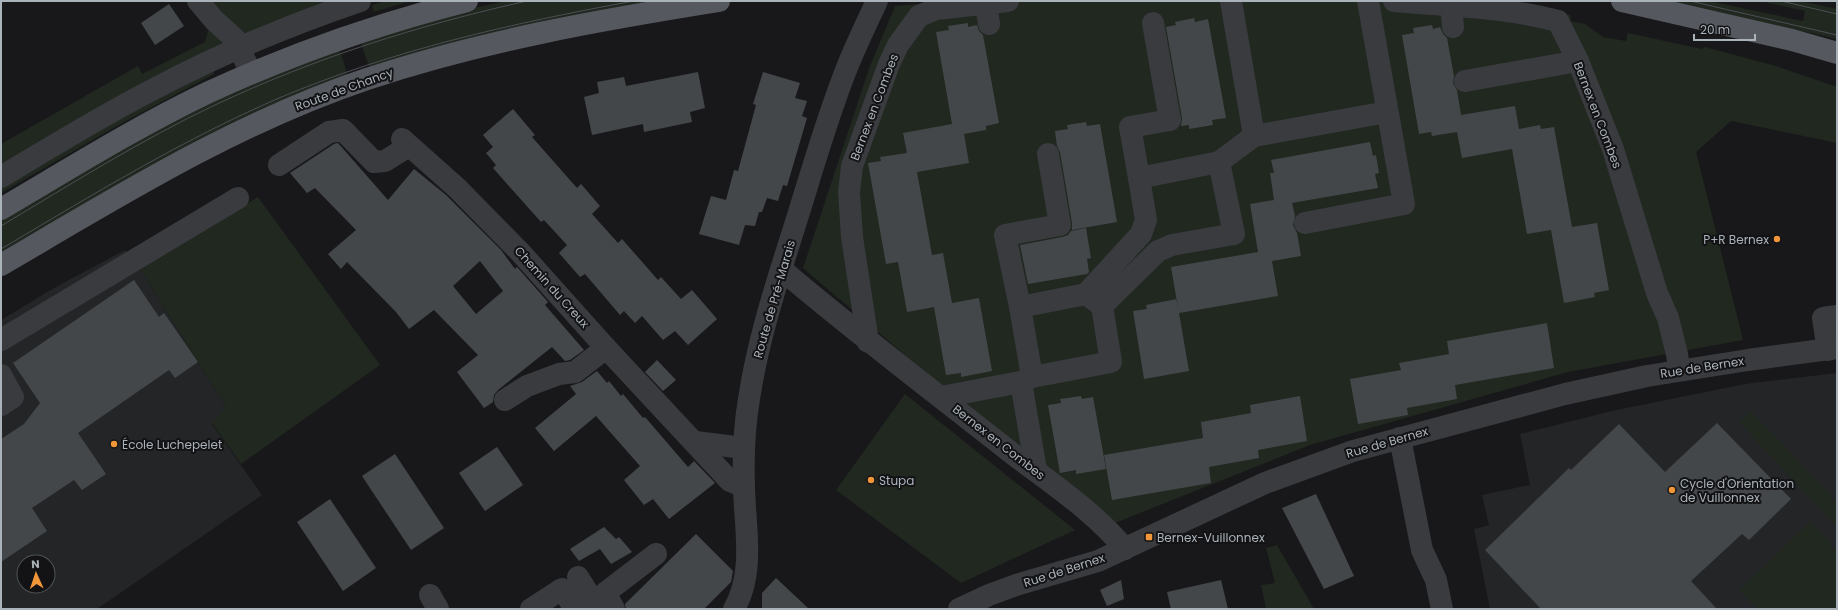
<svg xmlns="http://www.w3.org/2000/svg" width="1838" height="610" font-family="Poppins,sans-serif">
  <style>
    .built { fill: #242527; fill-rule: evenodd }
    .green { fill: #202820 }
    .building { fill: #44474a; fill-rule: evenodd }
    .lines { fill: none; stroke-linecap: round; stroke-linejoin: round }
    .minor { stroke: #393b3f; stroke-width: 22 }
    .major { stroke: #55585e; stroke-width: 22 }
    .tram { stroke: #4c4f54; stroke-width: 1 }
    .poi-dot { fill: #f1973a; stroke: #131315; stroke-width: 1.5 }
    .labels { text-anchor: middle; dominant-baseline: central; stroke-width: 4; stroke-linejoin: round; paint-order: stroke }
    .street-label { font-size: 12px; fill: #aab2ba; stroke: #131315 }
    .poi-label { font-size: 12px; fill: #aab2ba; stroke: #131315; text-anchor: start }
  </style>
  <rect width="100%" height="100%" fill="#18181a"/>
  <g class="built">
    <path d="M125,250l14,17 87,140 -14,17 50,71 -165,114h-96v-289l53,-32zM24,562h24v24h-24z"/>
    <polygon points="1837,373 1837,609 1490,609 1474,529 1489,525 1482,495 1530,485 1520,434 1612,411 1745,384"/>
  </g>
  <g class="green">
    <polygon points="209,1 333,1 244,36"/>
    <polygon points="386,1 411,1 374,12 372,5"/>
    <polygon points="506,1 643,1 644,3 370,69 360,41 465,10"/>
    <polygon points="950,1 1476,1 1571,15 1570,21 1585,24 1603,37 1626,41 1628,33 1702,49 1705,47 1776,66 1837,87 1837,143 1731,121 1696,152 1743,340 1568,372 1310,445 1115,523 933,379 803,268 870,66 895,6"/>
    <polygon points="1668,1 1709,1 1803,21 1805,11 1760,1 1801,1 1837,9 1837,39"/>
    <polygon points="210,24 228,43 1,166 1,144 138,66 142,74 205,42"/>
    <polygon points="339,48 348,76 1,254 1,220 138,140 243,87"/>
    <polygon points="212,68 214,74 122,123 1,193 1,185"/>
    <polygon points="258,197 380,365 241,464 212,423 226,407 139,267"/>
    <polygon points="905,394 1075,530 961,583 836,490"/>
    <polygon points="1751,411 1837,502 1837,527 1739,422"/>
    <polygon points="1810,522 1837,550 1837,609 1757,609 1739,590"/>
    <polygon points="1277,545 1314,609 1266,609 1261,585 1275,583 1266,548"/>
  </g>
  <g class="building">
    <polygon points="169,4 184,26 155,45 141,23"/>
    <polygon points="1194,18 1195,22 1208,19 1226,118 1212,120 1213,125 1189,129 1189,125 1181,126 1182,118 1166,27 1176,25 1175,22"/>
    <polygon points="968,23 968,27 977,25 979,31 983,35 999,123 986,126 986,130 964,134 969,163 917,172 932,255 943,253 952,303 979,298 992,371 961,377 961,373 946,375 934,307 907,312 898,262 886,264 868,163 881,161 880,157 907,153 903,133 952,124 936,32 949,30 948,26"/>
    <polygon points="1432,25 1433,29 1440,27 1443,34 1447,38 1454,76 1453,83 1457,90 1461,115 1515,106 1519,129 1540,125 1541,129 1554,127 1572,227 1597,223 1609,290 1594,293 1595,297 1564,303 1551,230 1527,234 1512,149 1462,158 1457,132 1432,136 1431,132 1419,134 1402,35 1414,33 1413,28"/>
    <polygon points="698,72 705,108 690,112 692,122 644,132 643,124 592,135 584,97 599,93 597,82 624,77 626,86"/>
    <polygon points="763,72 800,83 795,98 807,101 802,116 807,118 787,186 783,185 778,201 767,198 762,212 759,212 755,226 745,225 739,245 699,234 711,196 726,200 734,170 738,171 756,105 753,104"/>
    <polygon points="513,109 535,135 532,137 577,188 581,184 600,206 592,214 618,243 622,239 658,280 661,277 681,299 692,290 717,319 688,345 675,331 663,340 642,316 635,323 624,311 620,315 585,274 580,277 559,253 567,245 544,220 541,222 493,168 496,165 486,153 493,147 483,135"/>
    <polygon points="1086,122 1087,126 1100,124 1117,222 1072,230 1072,223 1060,152 1057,146 1055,131 1068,129 1067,125"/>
    <polygon points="1370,142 1373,156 1376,155 1379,173 1375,174 1378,188 1292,203 1295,216 1293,225 1297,233 1301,256 1272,261 1278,296 1179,313 1189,371 1144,379 1133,311 1147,309 1146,305 1177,299 1178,308 1171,267 1258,252 1250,204 1274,200 1270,173 1274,173 1271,160"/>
    <path d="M338,143l50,57 26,-31 32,26 55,55 14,19 2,-2 31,35 -3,3 39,45 -14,10 -5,1 -13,-14 -54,43 -4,5 -1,7 -9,6 -27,-36 21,-17 -44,-45 -25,19 -13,-17 -49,-50 -6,7 -13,-15 28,-24 -41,-42 -8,5 -17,-20 44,-29zM480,261l23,30 -27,23 -23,-28z"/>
    <polygon points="1086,228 1091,258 1087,259 1089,272 1087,274 1028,284 1020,245 1062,237 1068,235 1071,231"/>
    <polygon points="134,280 159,317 164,313 198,362 175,378 169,370 78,433 106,474 82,490 74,480 32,508 47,531 1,562 1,439 24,424 40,403 13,363"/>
    <polygon points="1547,323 1554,368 1455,385 1457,399 1407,408 1408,415 1358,424 1350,379 1401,370 1399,363 1449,354 1447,341"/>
    <polygon points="657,360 676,380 663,391 645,372"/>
    <polygon points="597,371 607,383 609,381 621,396 623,394 643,418 645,417 688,467 694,461 715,483 669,519 653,499 644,505 624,480 640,466 596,416 554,451 535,428 576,394 570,386 582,382"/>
    <polygon points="1081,396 1082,399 1093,397 1106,469 1076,474 1076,470 1060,473 1048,405 1061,403 1060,399"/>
    <polygon points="1300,396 1307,441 1258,450 1259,458 1209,467 1211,483 1112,500 1104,455 1203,438 1201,422 1251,413 1250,405"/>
    <polygon points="1717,423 1791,499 1749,540 1742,534 1691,581 1717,609 1541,609 1485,550 1569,468 1571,470 1619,424 1665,472"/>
    <polygon points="497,447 523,485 485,511 459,473"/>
    <polygon points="395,454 444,528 411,550 362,476"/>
    <polygon points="1316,494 1354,576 1324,589 1282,508"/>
    <polygon points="330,499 376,568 343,591 297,522"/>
    <polygon points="604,527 616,539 619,537 632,552 611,564 600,549 579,561 570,549"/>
    <polygon points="696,534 733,571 731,582 704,609 626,609 625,604"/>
    <polygon points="776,578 809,609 762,609 762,593"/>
    <polygon points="1121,580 1124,599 1107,606 1100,590"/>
    <polygon points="1221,580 1228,609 1171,609 1167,592"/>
  </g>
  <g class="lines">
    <g class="minor">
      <polyline points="198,1 214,20 235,39 251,73"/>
      <polyline points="1231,1 1254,136 1387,112"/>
      <path d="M1394,1c55,5 111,6 164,20l20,40 35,88 44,144 11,25 9,36 2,16"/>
      <polyline points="986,4 989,24"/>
      <polyline points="1451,6 1453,27"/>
      <polyline points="1153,23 1170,120 1130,127 1139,178 1219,162 1254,136"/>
      <polyline points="1465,81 1578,61"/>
      <polyline points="402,139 457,188 520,252 606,348 730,481 744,487"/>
      <polyline points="279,165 329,132 343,130 374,162 385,161 409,146"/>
      <path d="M1,177c50,-30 100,-61 153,-88 66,-35 135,-64 206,-88"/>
      <polyline points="1305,223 1404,204 1368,1"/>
      <path d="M781,269c74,63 152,122 228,182 40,31 84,59 116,98"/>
      <polyline points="1102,306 1086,294 1141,234 1146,220 1139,178"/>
      <polyline points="1020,307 1005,235 1060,225 1048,154"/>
      <polyline points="1,340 238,198"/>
      <polyline points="868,342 852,237 849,192 852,166 889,64 898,45 919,16 936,9 1008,1"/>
      <polyline points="1828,350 1823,318 1837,316"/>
      <polyline points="1,375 13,397 1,405"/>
      <polyline points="1032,377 1020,307 1086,294"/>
      <polyline points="1021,382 1036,470"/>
      <polyline points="941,397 1021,382 1032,377 1111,362 1102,306 1158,251 1172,245 1234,234 1219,162"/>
      <polyline points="505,400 527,386 559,374 575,372 606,348"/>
      <polyline points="1400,438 1422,550 1436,580 1442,609"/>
      <polyline points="695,442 744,448"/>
      <polyline points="578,577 598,609"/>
      <polyline points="430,595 438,609"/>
      <polyline points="531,609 562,589 575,609"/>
      <polyline points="614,609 605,593 656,554"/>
      <path d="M734,609c21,-36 11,-81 10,-121 -1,-30 0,-60 5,-89 9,-60 28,-117 46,-174 17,-54 32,-108 53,-160 9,-22 19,-43 29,-64"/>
      <polyline points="959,609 989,595 1016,585 1098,561 1265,483 1353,451 1565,394 1647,376 1748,360 1837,348"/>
    </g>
    <g class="major">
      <polyline points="1622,1 1792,40 1837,53"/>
      <path d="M1,209c68,-40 135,-82 206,-116 84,-39 170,-69 260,-92"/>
      <path d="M1,265c118,-69 235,-142 366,-186 114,-38 233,-59 352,-78"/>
    </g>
    <g class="tram">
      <polyline points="1690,1 1837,35"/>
      <polyline points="1781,1 1837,14"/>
      <path d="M1,226c70,-42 140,-86 214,-121 100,-47 204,-80 312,-104"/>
      <path d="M1,249c91,-54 181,-109 278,-151 114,-48 234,-75 355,-97"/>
    </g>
  </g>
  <g class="poi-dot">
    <circle cx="1777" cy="239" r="4"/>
    <circle cx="114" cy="444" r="4"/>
    <circle cx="871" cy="480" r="4"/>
    <circle cx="1672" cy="490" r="4"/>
    <rect x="1145" y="533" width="8" height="8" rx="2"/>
  </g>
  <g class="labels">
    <g class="street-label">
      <text transform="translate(344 89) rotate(-20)">Route de Chancy</text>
      <text transform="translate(874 107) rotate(-69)">Bernex en Combes</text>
      <text transform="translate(1598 115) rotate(69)">Bernex en Combes</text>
      <text transform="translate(552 287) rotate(48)">Chemin du Creux</text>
      <text transform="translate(774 299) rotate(-74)">Route de Pré-Marais</text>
      <text transform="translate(1702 367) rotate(-9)">Rue de Bernex</text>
      <text transform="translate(999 442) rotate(38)">Bernex en Combes</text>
      <text transform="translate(1387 442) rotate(-16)">Rue de Bernex</text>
      <text transform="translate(1064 570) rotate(-18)">Rue de Bernex</text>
    </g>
    <g class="poi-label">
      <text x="1769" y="239" text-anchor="end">P+R Bernex</text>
      <text x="122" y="444">École Luchepelet</text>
      <text x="879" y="480">Stupa</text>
      <text x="1680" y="483">Cycle d'Orientation<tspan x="1680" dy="14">de Vuillonnex</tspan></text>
      <text x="1157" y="537">Bernex-Vuillonnex</text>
    </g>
  </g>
  <rect width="1838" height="610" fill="none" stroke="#aab2ba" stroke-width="4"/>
  <g transform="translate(36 574) rotate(357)"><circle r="19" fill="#131315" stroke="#4f5357"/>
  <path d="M0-3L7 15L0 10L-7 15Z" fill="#f1973a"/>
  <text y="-6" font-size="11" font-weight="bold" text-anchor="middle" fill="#aab2ba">N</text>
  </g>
  <path d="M1694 34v6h61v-6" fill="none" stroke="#aab2ba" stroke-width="2"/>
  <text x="1700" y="34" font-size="12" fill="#aab2ba" stroke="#131315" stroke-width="3" paint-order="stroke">20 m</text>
</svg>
